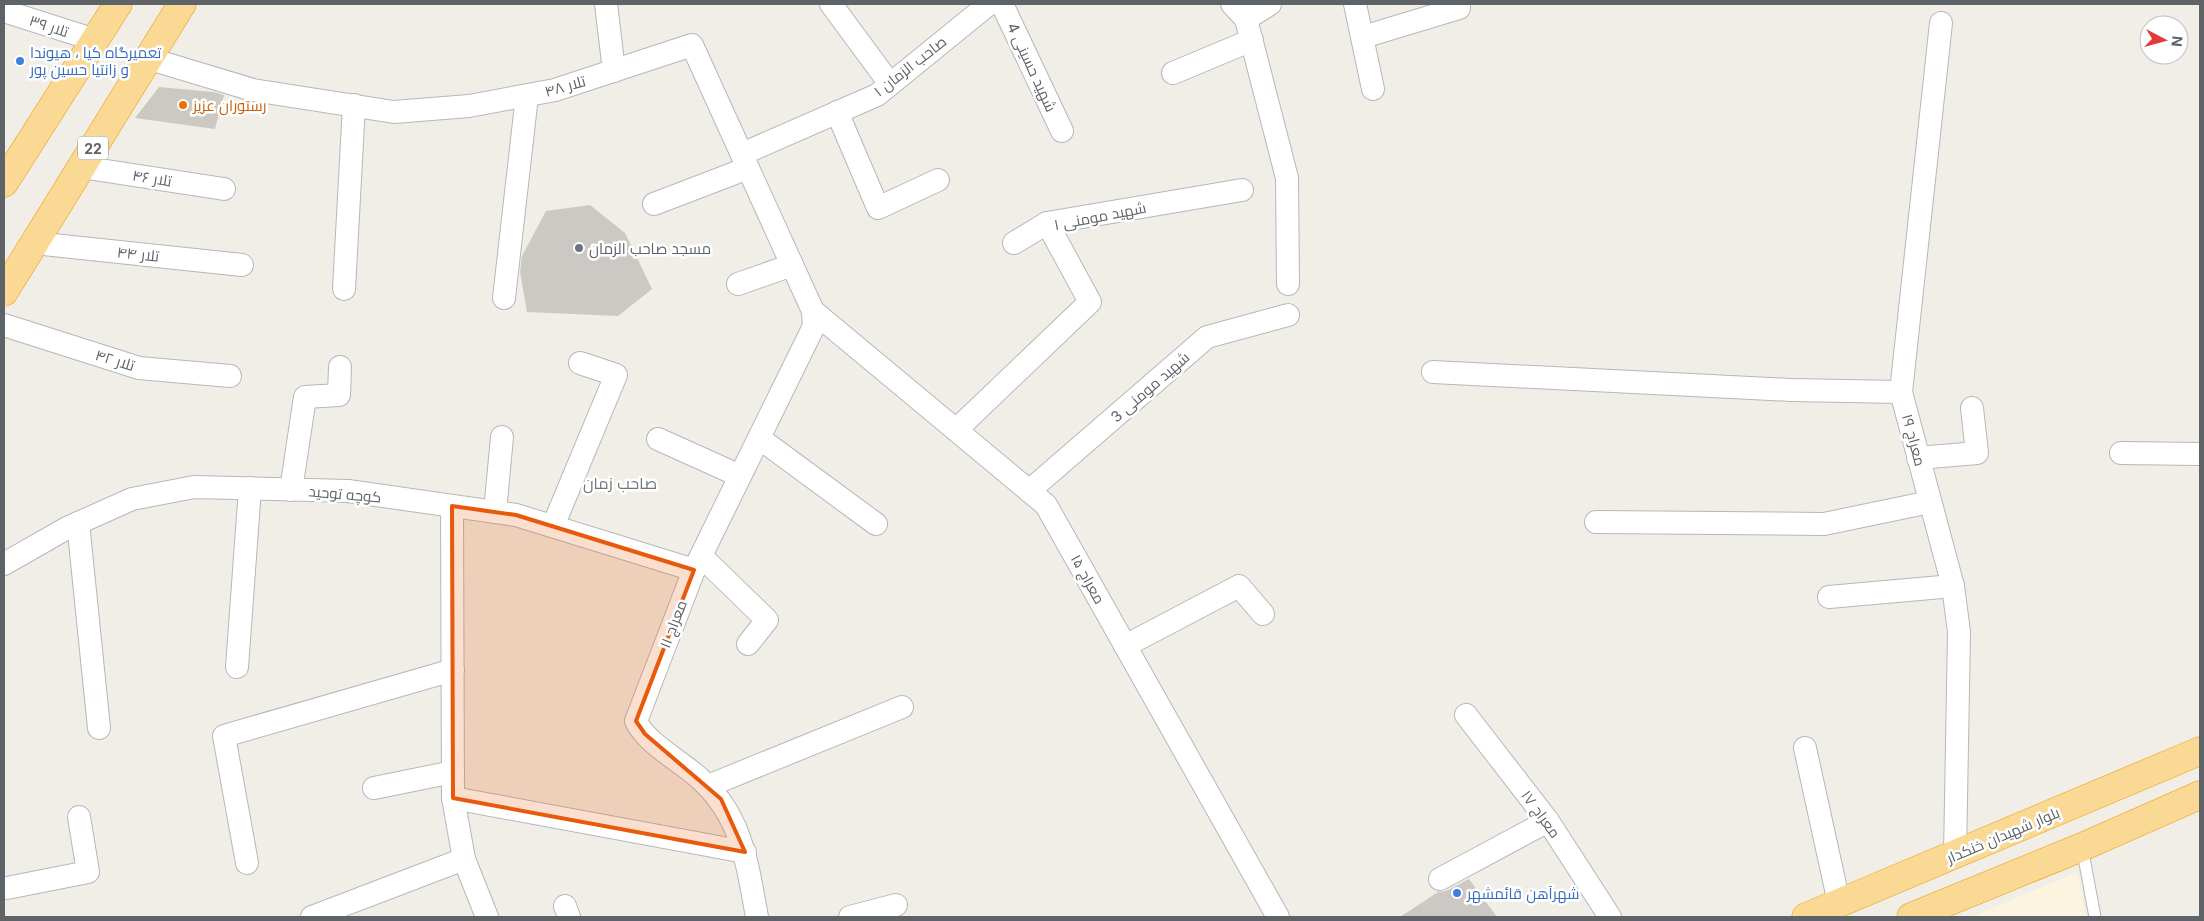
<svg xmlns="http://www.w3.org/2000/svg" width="2204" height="921" font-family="Inter,Cairo,sans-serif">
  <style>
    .commercial { fill: #fdf4df }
    .building { fill: #ccc9c4 }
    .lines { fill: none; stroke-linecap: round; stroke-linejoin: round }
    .lane-casing { stroke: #b4b8bb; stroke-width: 13 }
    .street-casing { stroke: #b4b8bb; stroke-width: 24 }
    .highway-casing { stroke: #f19706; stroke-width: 29 }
    .lane { stroke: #fff; stroke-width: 11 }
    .street { stroke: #fff; stroke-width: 22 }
    .highway { stroke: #fad994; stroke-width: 28 }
    .marked { fill: #e8590c; fill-opacity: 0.2; stroke: #e8590c; stroke-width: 4; stroke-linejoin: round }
    .shop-dot { fill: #3f7fe0; stroke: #fff; stroke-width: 2 }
    .food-dot { fill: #e8710a; stroke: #fff; stroke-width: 2 }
    .worship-dot { fill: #6b7280; stroke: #fff; stroke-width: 2 }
    .labels { text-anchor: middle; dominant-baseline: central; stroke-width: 5; stroke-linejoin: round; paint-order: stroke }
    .shield { fill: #fff; stroke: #8e9295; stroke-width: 1 }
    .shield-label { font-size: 14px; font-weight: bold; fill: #5e6367 }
    .street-label { font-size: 15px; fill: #5e6367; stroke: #fff }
    .shop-label { font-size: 15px; fill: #366cbe; stroke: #fff; text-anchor: start }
    .food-label { font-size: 15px; fill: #c56008; stroke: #fff; text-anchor: start }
    .worship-label { font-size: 15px; fill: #5b616d; stroke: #fff; text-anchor: start }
    .neighbourhood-label { font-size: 16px; fill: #707579; stroke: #fff }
  </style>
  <rect width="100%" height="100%" fill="#f0eee7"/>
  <polygon class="commercial" points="2078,872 2086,917 1971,917"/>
  <g class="building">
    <polygon points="159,87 213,92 224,95 215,129 135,118"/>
    <polygon points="590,205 625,233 652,289 618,316 527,312 520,272 522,256 546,211"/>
    <polygon points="1469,879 1497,917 1400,917 1438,892 1446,891"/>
  </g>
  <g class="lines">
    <defs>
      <polyline id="lane" points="2082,847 2095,917"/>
      <g id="street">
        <polyline points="606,4 614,71"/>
        <polyline points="831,4 890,84"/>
        <polyline points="1002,4 1062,131"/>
        <polyline points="1232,4 1246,19 1287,178 1288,284"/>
        <polyline points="1355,4 1373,89"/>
        <polyline points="4,11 95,40"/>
        <polyline points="1246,19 1270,4"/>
        <polyline points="1941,23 1901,392 1953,586 1959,632 1955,856"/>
        <polyline points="1363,37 1459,8"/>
        <path d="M147,58l106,32 141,22 75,-6 86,-16 137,-45 121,266 1,15 -120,244 -58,151c9,21 44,40 62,56 44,38 49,86 59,140"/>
        <polyline points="1173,73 1252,40"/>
        <polyline points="837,112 878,208 938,180"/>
        <polyline points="742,154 877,95 989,4"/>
        <polyline points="81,167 224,189"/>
        <polyline points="654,204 748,168"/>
        <polyline points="34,243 242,265"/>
        <polyline points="1014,243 1047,223"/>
        <polyline points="738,284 792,265"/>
        <polyline points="344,289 354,105"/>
        <polyline points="504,298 527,96"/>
        <polyline points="813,311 1046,505 1278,917"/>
        <polyline points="4,325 139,368 230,376"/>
        <polyline points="1433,372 1791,390 1901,392"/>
        <polyline points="956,430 1090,302 1047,223 1242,190"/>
        <polyline points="759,438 876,524"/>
        <polyline points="658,439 740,476"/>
        <polyline points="2121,453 2200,454"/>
        <polyline points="1918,458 1977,453 1972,408"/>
        <polyline points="291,490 305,397 339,395 340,367"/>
        <polyline points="1029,491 1207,337 1288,315"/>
        <polyline points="495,512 502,437"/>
        <polyline points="1596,522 1824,524 1930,502"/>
        <polyline points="78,523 99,728"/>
        <polyline points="553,526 616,375 580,363"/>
        <polyline points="701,556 767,620 748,644"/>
        <polyline points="4,564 67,528 132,499 194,487 348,491 516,515 694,570"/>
        <polyline points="1829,597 1953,586"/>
        <polyline points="1125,646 1239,586 1263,614"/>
        <polyline points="237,667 250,488"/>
        <polyline points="1466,715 1548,821 1610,917"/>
        <polyline points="1805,748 1839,903"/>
        <polyline points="708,786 902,707"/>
        <polyline points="374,788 453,772"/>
        <polyline points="453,798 745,852"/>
        <polyline points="464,859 487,917"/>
        <polyline points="247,863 224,736 453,670"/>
        <polyline points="1440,879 1548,821"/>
        <polyline points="7,888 88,872 79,817"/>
        <polyline points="565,906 569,917"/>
        <polyline points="312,917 464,859 453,798 452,506"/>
        <polyline points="850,917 896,905"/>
      </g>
      <g id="highway">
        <polyline points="4,183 118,4"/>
        <polyline points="4,292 182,4"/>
        <polyline points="1806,917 2200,751"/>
        <polyline points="1911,917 2082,847 2200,795"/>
      </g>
    </defs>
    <use href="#lane" class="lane-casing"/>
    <use href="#street" class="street-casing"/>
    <use href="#highway" class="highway-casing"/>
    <use href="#lane" class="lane"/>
    <use href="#street" class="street"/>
    <use href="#highway" class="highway"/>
  </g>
  <path class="marked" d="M452,506l64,9 178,55 -58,151 9,13 76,65 24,53 -292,-54z"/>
  <g class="shop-dot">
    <circle cx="20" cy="61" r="5"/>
    <circle cx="1457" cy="893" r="5"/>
  </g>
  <circle class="food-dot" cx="183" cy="105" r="5"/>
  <circle class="worship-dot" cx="579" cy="248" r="5"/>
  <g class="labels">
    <rect class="shield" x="78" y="136.5" width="30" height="23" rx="4"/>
    <g class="shield-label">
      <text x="93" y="148">22</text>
    </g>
    <g class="street-label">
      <text transform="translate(49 26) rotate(18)">تلار ۳۹</text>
      <text transform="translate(910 66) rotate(-38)">صاحب الزمان ۱</text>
      <text transform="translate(1032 67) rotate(65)">شهید حسینی 4</text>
      <text transform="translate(565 86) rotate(-16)">تلار ۴۸</text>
      <text transform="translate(152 178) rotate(9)">تلار ۴۶</text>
      <text transform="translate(1100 216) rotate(-11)">شهید مومنی ۱</text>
      <text transform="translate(138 254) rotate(6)">تلار ۴۴</text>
      <text transform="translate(115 360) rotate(17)">تلار ۴۲</text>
      <text transform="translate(1150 387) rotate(-41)">شهید مومنی 3</text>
      <text transform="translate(1914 440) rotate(75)">معراج ۱۹</text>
      <text transform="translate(345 494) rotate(5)">کوچه توحید</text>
      <text transform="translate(1088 579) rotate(61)">معراج ۱۵</text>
      <text transform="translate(673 624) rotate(-69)">معراج ۱۱</text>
      <text transform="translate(1541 814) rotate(54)">معراج ۱۷</text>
      <text transform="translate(2003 835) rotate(-23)">بلوار شهیدان خنکدار</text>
    </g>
    <g class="shop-label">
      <text x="30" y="52">تعمیرگاه کیا ، هیوندا<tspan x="30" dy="17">و زانتیا حسین پور</tspan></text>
      <text x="1467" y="893">شهرآهن قائمشهر</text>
    </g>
    <g class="food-label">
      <text x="193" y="105">رستوران عزیز</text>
    </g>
    <g class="worship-label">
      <text x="589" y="248">مسجد صاحب الزمان</text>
    </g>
    <g class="neighbourhood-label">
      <text x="620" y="483">صاحب زمان</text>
    </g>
  </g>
  <rect width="2204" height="921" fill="none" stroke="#5e6367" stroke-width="10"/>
  <g transform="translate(2164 40) rotate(96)"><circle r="24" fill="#ffffff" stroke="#bfc1c2"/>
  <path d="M0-4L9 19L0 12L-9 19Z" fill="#e53938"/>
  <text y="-8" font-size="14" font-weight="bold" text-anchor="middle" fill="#5e6367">N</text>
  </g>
</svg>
